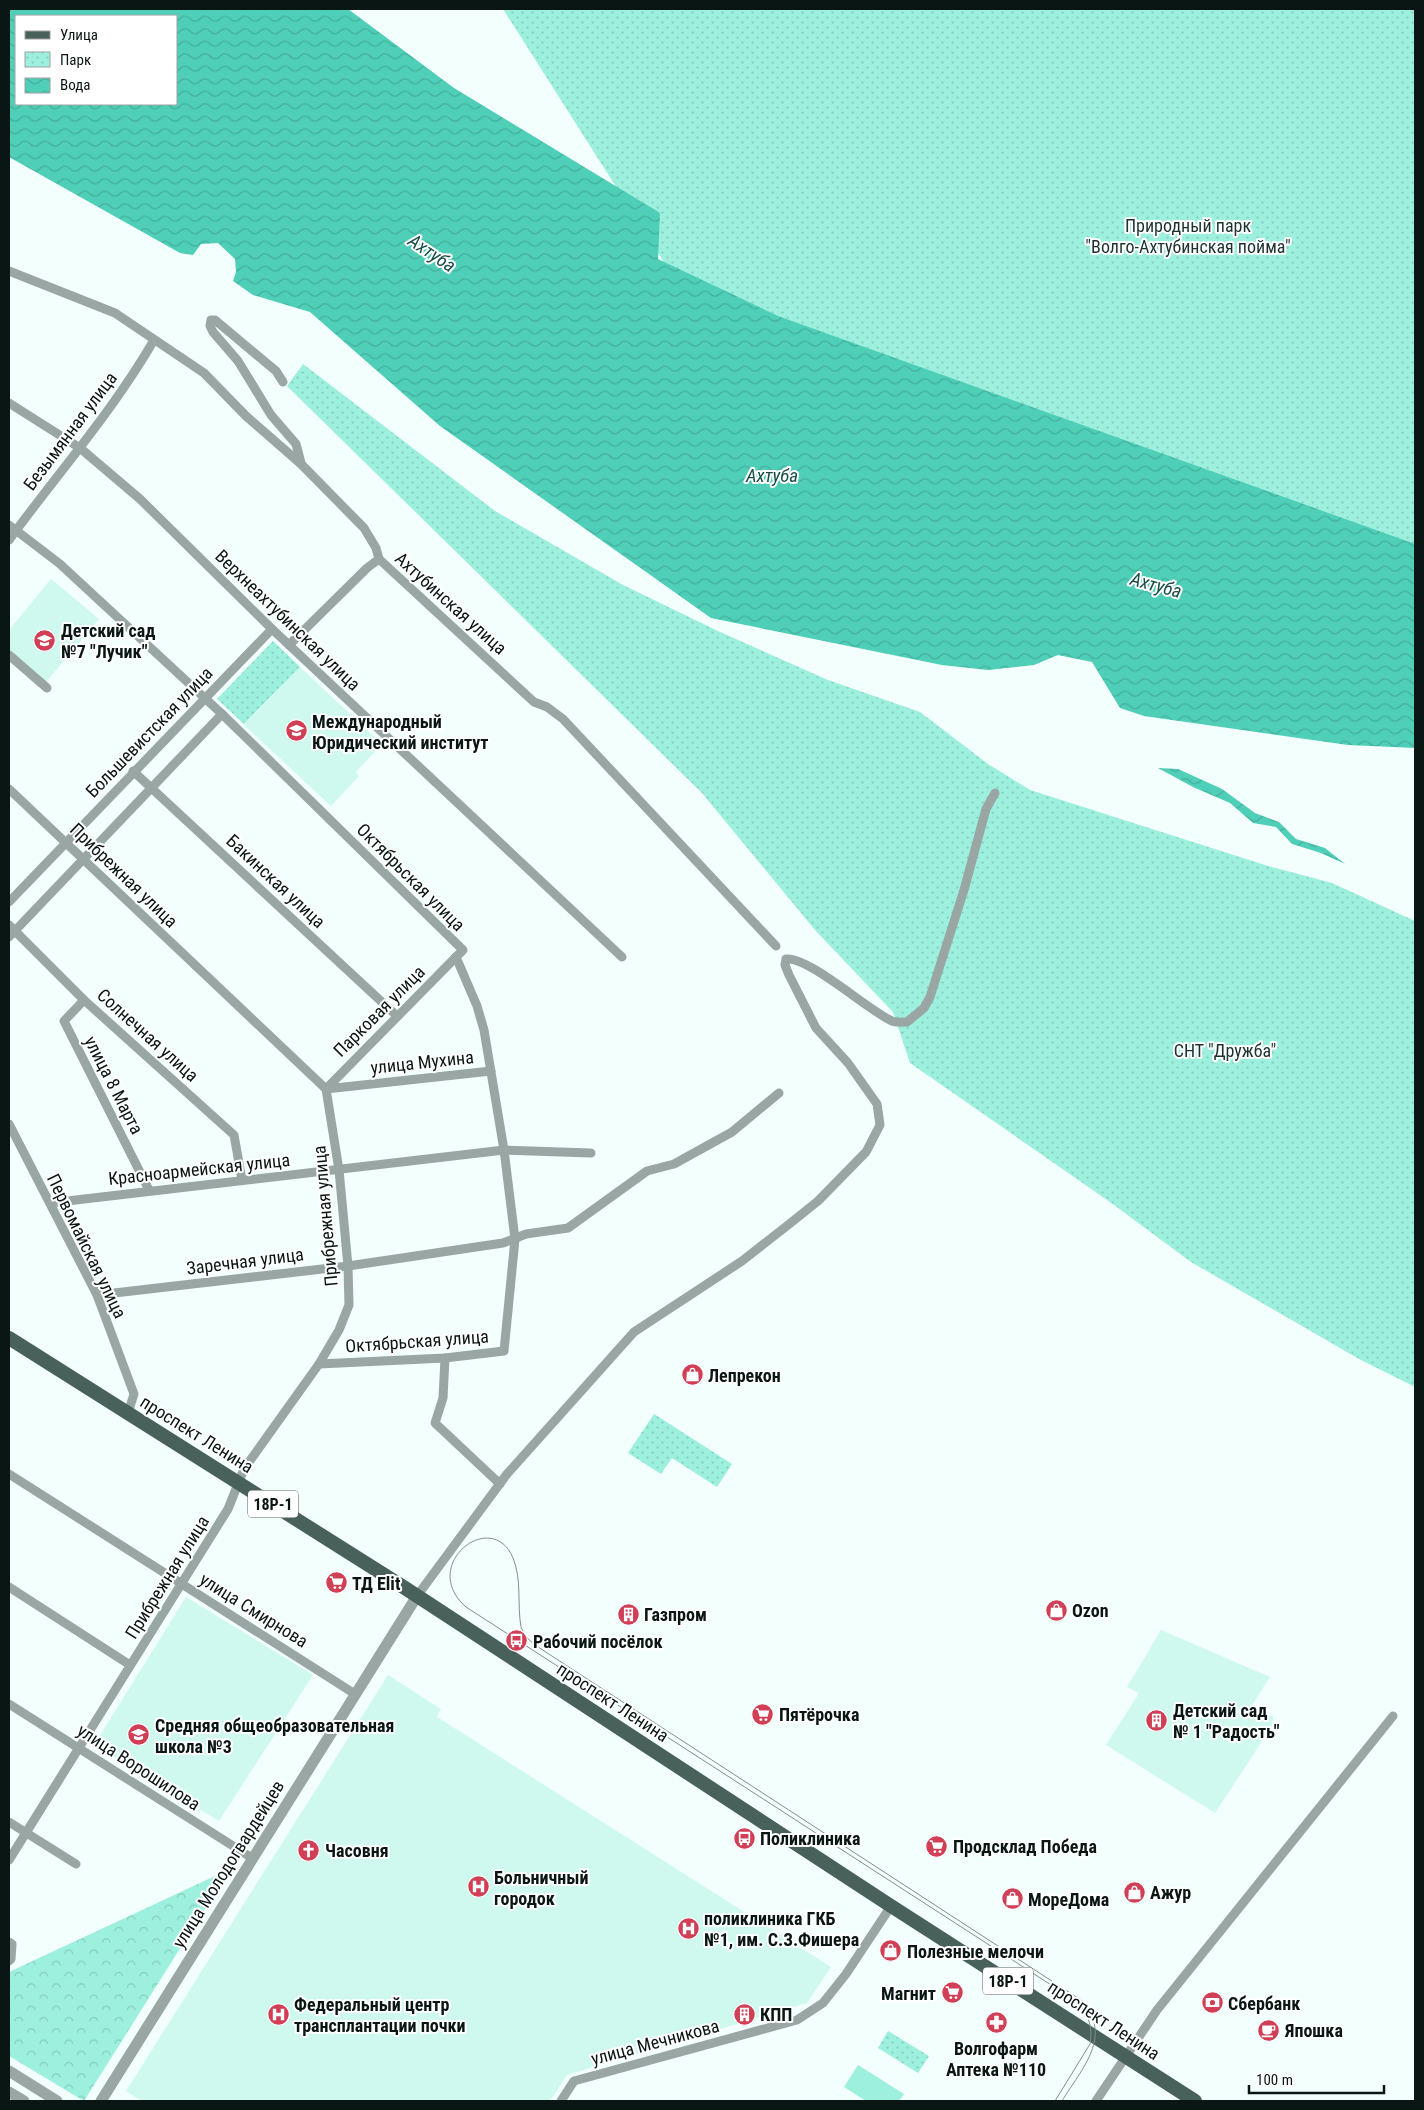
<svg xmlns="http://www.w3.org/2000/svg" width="1424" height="2110" font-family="'Roboto Condensed',sans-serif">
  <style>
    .built { fill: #cff9ef }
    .grass { fill: #9df0de }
    .forest { fill: url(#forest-crowns) }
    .park { fill: url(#park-dots) }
    .water { fill: url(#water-waves); fill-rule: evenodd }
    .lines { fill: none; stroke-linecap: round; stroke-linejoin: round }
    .minor { stroke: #99a6a3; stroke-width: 9 }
    .tertiary { stroke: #99a6a3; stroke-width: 11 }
    .primary { stroke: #49615b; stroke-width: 14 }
    .tram { stroke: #828f8c; stroke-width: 1 }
    .labels { text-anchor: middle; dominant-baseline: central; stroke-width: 4; stroke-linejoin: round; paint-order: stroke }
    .shield { fill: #fff; stroke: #545c5a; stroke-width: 1 }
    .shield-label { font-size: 16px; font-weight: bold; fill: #0a1613 }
    .park-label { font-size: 18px; fill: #1c322e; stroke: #fff }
    .street-label { font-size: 18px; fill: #0a1613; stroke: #fff }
    .poi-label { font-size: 18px; font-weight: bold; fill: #0a1613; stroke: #fff; text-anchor: start }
    .water-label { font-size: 19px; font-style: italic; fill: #184e45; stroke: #fff }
  </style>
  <defs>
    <pattern id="forest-crowns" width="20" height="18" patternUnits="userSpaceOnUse" patternTransform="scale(1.25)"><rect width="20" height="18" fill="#9df0de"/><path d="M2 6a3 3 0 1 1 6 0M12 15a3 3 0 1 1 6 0" fill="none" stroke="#86cdbe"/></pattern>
    <pattern id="park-dots" width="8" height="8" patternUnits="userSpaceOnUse" patternTransform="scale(1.25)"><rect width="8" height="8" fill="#9df0de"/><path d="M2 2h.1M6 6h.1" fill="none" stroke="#86cdbe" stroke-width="1.8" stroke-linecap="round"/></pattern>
    <pattern id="water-waves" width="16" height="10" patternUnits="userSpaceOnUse" patternTransform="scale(1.25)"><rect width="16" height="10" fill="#4fceb8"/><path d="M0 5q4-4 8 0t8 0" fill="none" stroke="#44b09d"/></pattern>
  </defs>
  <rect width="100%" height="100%" fill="#f2fffc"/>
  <g class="built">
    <polygon points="51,579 99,619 46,682 9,651 9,630"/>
    <polygon points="300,667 382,744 356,772 359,776 331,806 244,725"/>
    <polygon points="186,1597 313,1675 219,1821 94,1745"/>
    <polygon points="1161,1630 1270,1677 1252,1705 1273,1717 1272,1726 1215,1813 1106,1745 1139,1693 1127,1687"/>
    <polygon points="388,1675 441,1709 437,1717 831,1967 807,2003 567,2075 550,2101 142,2101 126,2091"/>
  </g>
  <polygon class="grass" points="858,2065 904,2094 899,2101 866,2101 844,2087"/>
  <polygon class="forest" points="230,1869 84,2101 9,2056 9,1972"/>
  <g class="park">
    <polygon points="503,9 1415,9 1415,556 686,297"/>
    <polygon points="303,364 495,511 623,585 720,632 828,680 920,712 988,764 1030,790 1268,866 1332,883 1415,921 1415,1387 1359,1359 1191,1262 1110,1202 910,1063 893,1012 815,930 702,793 287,386"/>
    <polygon points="273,641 300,667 244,724 217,699"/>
    <polygon points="654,1414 732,1464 717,1487 672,1458 661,1474 628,1453"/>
    <polygon points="888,2031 929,2056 918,2073 878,2048"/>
  </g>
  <g class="water">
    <path d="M9,9h339l106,79 206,125 -2,46 120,57 637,228v204l-67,-3 -204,-29 -24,-8 -28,-46 -34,-7 -24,10 -46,5 -46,-5 -231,-47 -271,-192 -130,-114 -57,-17 -20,-14 3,-9 -1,-13 -17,-16 -17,1 -8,11 -13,-2 -171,-96zM16,16h160v88h-160z"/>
    <polygon points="1158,768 1178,769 1222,789 1255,813 1279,822 1296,839 1325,848 1345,864 1321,853 1292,844 1276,827 1253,823 1230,803 1193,787"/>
  </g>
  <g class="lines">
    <g class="minor">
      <polyline points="9,271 115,313 204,373 246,416 301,464 364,528 376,548 379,559 534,702 547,707 563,719 776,946"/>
      <polyline points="283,382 276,371 215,320 211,320 210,326 213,332 238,361 271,415 296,444 301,463"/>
      <polyline points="9,403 80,448 140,499 272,629 622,957"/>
      <polyline points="9,525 60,564 222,714 463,950 456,957 477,1006 484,1030 504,1150 515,1239 504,1351 445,1358 319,1364"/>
      <path d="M9,540c49,-67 104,-129 145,-200"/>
      <polyline points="289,645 367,568 379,559"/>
      <polyline points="9,655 47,688"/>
      <polyline points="133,771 397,1016"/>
      <polyline points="9,789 326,1089 339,1170 348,1266 349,1305 339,1330 319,1364 244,1469 228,1509 9,1860"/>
      <polyline points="9,902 272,629"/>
      <polyline points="9,925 84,1000 234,1135 242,1180"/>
      <polyline points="9,937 222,714"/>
      <polyline points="84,1000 64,1021 149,1190"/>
      <polyline points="326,1089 456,957"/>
      <polyline points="326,1089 491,1071"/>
      <polyline points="9,1124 97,1295 134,1394 128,1413"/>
      <polyline points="50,1203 504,1150 591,1153"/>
      <polyline points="97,1295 348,1266 503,1243 526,1234 568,1228 647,1171 674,1164 732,1132 779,1093"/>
      <polyline points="445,1358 443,1398 435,1423 500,1484"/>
      <polyline points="9,1474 355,1694"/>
      <polyline points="9,1587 130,1665"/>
      <path d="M417,1596l90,-122 127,-142 108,-71 46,-36 30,-24 48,-49 14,-27 -3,-21 -29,-41 -32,-35 -27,-53 -4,-10 1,-6c22,-3 83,52 106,62 4,2 11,1 15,1l17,-14 6,-11 34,-107 22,-81 9,-16"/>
      <polyline points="9,1704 252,1858"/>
      <polyline points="9,1822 76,1864"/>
      <polyline points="9,1942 12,1944 11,1959 9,1961"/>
      <polyline points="561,2101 574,2081 797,2020 823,2003 846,1974 891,1906"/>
      <polyline points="1096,2101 1157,2010 1393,1716"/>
    </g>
    <g class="tertiary">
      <polyline points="9,2071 57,2101"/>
      <polyline points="9,2092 24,2101"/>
      <polyline points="101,2101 417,1596"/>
    </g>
    <polyline class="primary" points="9,1338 405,1588 891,1906 1195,2101"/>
    <path class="tram" d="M1055,2101l35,-57c3,-15 -1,-28 -11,-41l-613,-396c-48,-42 26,-100 47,-49 9,21 4,47 8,69l4,9 10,9 546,355c33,36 1,68 -19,101"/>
  </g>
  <defs>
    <symbol id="school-disc" viewBox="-11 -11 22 22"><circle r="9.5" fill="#d03f55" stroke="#fff"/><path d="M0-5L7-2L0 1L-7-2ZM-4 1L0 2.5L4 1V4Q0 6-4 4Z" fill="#fff"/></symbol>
    <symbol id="university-disc" viewBox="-11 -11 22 22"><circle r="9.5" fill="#d03f55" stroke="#fff"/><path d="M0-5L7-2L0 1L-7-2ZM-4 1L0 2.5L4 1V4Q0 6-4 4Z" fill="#fff"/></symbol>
    <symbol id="shop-disc" viewBox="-11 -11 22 22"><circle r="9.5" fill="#d03f55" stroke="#fff"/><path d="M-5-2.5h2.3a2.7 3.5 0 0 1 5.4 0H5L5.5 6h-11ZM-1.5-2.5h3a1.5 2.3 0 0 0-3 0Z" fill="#fff"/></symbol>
    <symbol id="supermarket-disc" viewBox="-11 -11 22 22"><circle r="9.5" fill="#d03f55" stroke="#fff"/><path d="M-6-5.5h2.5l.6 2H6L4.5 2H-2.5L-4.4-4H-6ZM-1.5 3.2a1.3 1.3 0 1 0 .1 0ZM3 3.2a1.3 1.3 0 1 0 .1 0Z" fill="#fff"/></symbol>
    <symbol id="building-disc" viewBox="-11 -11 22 22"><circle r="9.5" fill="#d03f55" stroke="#fff"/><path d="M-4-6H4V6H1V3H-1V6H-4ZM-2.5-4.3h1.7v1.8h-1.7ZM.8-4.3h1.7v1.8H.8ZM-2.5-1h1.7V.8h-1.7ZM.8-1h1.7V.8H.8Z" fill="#fff"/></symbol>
    <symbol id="bus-disc" viewBox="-11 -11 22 22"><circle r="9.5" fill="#d03f55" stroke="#fff"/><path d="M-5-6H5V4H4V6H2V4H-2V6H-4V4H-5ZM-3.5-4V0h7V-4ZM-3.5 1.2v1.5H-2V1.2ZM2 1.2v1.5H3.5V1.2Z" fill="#fff"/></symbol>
    <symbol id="church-disc" viewBox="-11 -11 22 22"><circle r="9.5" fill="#d03f55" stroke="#fff"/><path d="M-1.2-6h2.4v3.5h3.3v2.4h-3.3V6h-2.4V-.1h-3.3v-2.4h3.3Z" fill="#fff"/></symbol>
    <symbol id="hospital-disc" viewBox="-11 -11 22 22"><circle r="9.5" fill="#d03f55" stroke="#fff"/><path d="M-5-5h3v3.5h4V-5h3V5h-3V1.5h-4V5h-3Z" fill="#fff"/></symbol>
    <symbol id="bank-disc" viewBox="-11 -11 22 22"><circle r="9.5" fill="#d03f55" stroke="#fff"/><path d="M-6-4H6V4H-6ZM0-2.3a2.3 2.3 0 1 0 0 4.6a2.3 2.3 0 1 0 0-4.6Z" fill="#fff"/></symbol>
    <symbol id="pharmacy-disc" viewBox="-11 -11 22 22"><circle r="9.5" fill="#d03f55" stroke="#fff"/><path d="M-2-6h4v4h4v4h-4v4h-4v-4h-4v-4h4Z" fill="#fff"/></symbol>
    <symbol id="cafe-disc" viewBox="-11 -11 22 22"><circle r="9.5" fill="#d03f55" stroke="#fff"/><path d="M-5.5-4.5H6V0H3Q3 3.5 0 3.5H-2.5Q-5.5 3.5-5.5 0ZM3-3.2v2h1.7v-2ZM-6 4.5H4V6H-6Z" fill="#fff"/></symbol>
  </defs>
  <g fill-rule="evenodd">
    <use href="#school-disc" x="32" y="628" width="25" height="25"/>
    <use href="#university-disc" x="284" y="718" width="25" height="25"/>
    <use href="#shop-disc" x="680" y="1362" width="25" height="25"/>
    <use href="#supermarket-disc" x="324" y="1570" width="25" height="25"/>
    <use href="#shop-disc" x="1044" y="1598" width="25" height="25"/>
    <use href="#building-disc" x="616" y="1602" width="25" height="25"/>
    <use href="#bus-disc" x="504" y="1628" width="25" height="25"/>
    <use href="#supermarket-disc" x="750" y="1702" width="25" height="25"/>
    <use href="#building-disc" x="1144" y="1708" width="25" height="25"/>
    <use href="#school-disc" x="126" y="1722" width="25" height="25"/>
    <use href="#bus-disc" x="732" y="1826" width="25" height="25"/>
    <use href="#supermarket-disc" x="924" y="1834" width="25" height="25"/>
    <use href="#church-disc" x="296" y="1838" width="25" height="25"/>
    <use href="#hospital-disc" x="466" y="1874" width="25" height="25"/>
    <use href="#shop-disc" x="1122" y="1880" width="25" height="25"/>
    <use href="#shop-disc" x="1000" y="1886" width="25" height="25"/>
    <use href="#hospital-disc" x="676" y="1916" width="25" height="25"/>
    <use href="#shop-disc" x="878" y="1938" width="25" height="25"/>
    <use href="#supermarket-disc" x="940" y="1980" width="25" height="25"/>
    <use href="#bank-disc" x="1200" y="1990" width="25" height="25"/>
    <use href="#hospital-disc" x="266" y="2002" width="25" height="25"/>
    <use href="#building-disc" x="732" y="2002" width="25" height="25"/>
    <use href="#pharmacy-disc" x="984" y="2010" width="25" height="25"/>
    <use href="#cafe-disc" x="1256" y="2018" width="25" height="25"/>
  </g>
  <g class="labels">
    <g class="shield">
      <rect x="248" y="1490.5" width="50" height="27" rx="4"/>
      <rect x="983" y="1967.5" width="50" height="27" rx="4"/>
    </g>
    <g class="shield-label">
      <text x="273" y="1504">18Р-1</text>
      <text x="1008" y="1981">18Р-1</text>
    </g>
    <g class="park-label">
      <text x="1188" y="225">Природный парк<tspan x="1188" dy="21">"Волго-Ахтубинская пойма"</tspan></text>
      <text x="1225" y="1050">СНТ "Дружба"</text>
    </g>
    <g class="street-label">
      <text transform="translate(70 431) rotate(-53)">Безымянная улица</text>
      <text transform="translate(451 603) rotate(42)">Ахтубинская улица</text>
      <text transform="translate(288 620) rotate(44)">Верхнеахтубинская улица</text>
      <text transform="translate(149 732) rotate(-46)">Большевистская улица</text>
      <text transform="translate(124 875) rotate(44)">Прибрежная улица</text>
      <text transform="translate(411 877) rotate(45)">Октябрьская улица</text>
      <text transform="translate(276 881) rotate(43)">Бакинская улица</text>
      <text transform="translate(379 1011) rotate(-45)">Парковая улица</text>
      <text transform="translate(148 1035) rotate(42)">Солнечная улица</text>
      <text transform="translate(422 1062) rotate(-6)">улица Мухина</text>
      <text transform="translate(114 1085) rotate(63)">улица 8 Марта</text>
      <text transform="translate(199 1169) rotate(-6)">Красноармейская улица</text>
      <text transform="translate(325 1216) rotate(-95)">Прибрежная улица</text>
      <text transform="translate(87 1246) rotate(64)">Первомайская улица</text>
      <text transform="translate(245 1261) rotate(-7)">Заречная улица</text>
      <text transform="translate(417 1341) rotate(-4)">Октябрьская улица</text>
      <text transform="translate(197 1434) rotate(32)">проспект Ленина</text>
      <text transform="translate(167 1577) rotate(-58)">Прибрежная улица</text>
      <text transform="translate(254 1610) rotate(32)">улица Смирнова</text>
      <text transform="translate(613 1702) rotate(33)">проспект Ленина</text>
      <text transform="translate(139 1767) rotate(33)">улица Ворошилова</text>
      <text transform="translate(228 1864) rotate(-58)">улица Молодогвардейцев</text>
      <text transform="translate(1104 2020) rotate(33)">проспект Ленина</text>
      <text transform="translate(655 2042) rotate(-15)">улица Мечникова</text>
    </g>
    <g class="poi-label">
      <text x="61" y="630">Детский сад<tspan x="61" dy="21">№7 "Лучик"</tspan></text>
      <text x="312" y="721">Международный<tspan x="312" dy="21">Юридический институт</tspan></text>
      <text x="708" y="1375">Лепрекон</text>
      <text x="352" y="1583">ТД Elit</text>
      <text x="1072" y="1610">Ozon</text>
      <text x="644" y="1614">Газпром</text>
      <text x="533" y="1641">Рабочий посёлок</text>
      <text x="1173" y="1710">Детский сад<tspan x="1173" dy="21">№ 1 "Радость"</tspan></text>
      <text x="779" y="1714">Пятёрочка</text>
      <text x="155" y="1725">Средняя общеобразовательная<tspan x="155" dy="21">школа №3</tspan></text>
      <text x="760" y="1838">Поликлиника</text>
      <text x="953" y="1846">Продсклад Победа</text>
      <text x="325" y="1850">Часовня</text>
      <text x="494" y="1877">Больничный<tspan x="494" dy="21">городок</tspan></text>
      <text x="1150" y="1892">Ажур</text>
      <text x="1028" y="1899">МореДома</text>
      <text x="704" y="1918">поликлиника ГКБ<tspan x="704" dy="21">№1, им. С.З.Фишера</tspan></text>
      <text x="907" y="1951">Полезные мелочи</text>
      <text x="936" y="1993" text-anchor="end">Магнит</text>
      <text x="1228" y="2003">Сбербанк</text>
      <text x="294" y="2004">Федеральный центр<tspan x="294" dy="21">трансплантации почки</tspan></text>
      <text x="760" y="2014">КПП</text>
      <text x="1285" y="2030">Япошка</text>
      <text x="996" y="2048" text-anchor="middle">Волгофарм<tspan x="996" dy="21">Аптека №110</tspan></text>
    </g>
    <g class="water-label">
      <text transform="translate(432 253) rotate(34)">Ахтуба</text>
      <text x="772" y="475">Ахтуба</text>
      <text transform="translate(1156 585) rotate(15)">Ахтуба</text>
    </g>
  </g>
  <rect width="1424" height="2110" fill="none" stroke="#0a1613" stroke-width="20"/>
  <rect x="15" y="15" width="162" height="90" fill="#ffffff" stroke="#9da2a1"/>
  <rect x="25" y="31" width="25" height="8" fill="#49615b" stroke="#9da2a1"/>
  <text x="60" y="40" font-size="15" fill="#0a1613">Улица</text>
  <rect x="25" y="52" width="25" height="15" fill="url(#park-dots)" stroke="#9da2a1"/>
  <text x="60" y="65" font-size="15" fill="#0a1613">Парк</text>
  <rect x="25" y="78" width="25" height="15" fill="url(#water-waves)" stroke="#9da2a1"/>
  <text x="60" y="90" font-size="15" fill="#0a1613">Вода</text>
  <path d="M1249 2085v8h135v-8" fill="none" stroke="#0a1613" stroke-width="2.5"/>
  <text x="1256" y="2085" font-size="15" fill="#0a1613" stroke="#ffffff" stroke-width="4" paint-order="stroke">100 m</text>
</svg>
